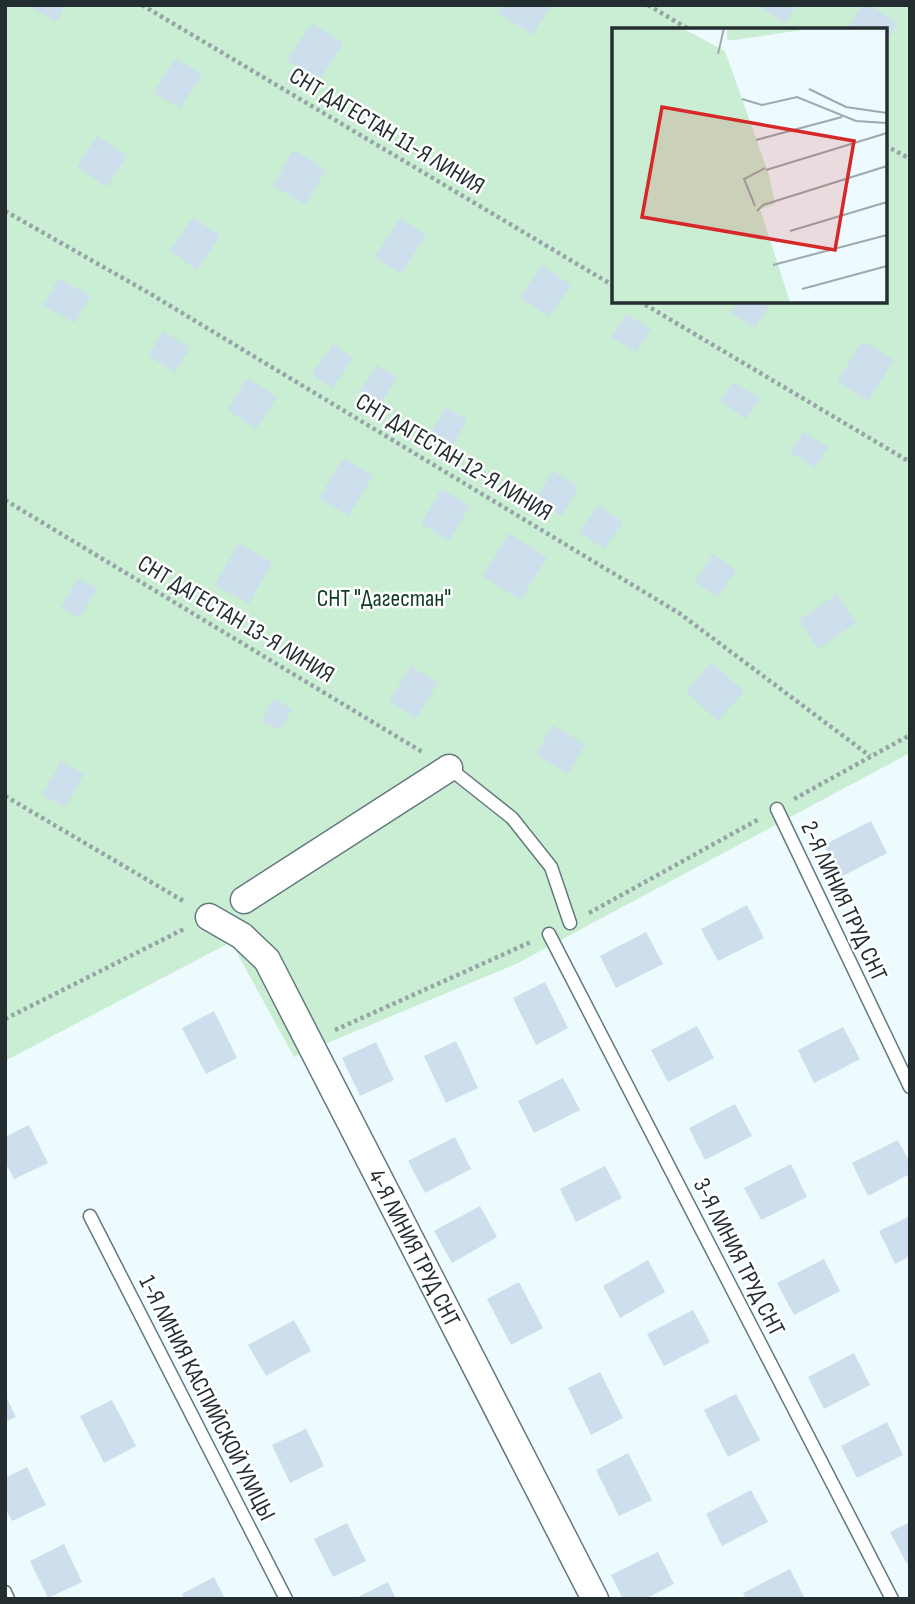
<svg xmlns="http://www.w3.org/2000/svg" width="915" height="1604" font-family="'Sofia Sans Condensed',sans-serif">
  <style>
    .green { fill: #c9eed3; fill-rule: evenodd }
    .building { fill: #cddeec }
    .lines { fill: none; stroke-linecap: round; stroke-linejoin: round }
    .service-casing { stroke: #64797e; stroke-width: 15 }
    .minor-casing { stroke: #64797e; stroke-width: 29 }
    .path { stroke: #97a3a6; stroke-width: 4.5; stroke-dasharray: 3.5 3.5; stroke-linecap: butt }
    .service { stroke: #fff; stroke-width: 12 }
    .minor { stroke: #fff; stroke-width: 26 }
    .labels { text-anchor: middle; dominant-baseline: central; stroke-width: 5; stroke-linejoin: round; paint-order: stroke }
    .street-label { font-size: 24px; fill: #242d30; stroke: #fff }
    .park-label { font-size: 24px; fill: #0c3b20; stroke: #fff }
    .inset-road { fill: none; stroke: #9da9ac; stroke-width: 2 }
    .view { fill: #d62828; fill-opacity: 0.15; stroke: #d62828; stroke-width: 3.5 }
    .inset-edge { fill: none; stroke: #242d30; stroke-width: 3.5 }
  </style>
  <rect width="100%" height="100%" fill="#edfbfe"/>
  <path class="green" d="M5,5h905v748l-394,211 -222,93 -63,-115 -226,119zM614,30h271v271h-271z"/>
  <g class="building">
    <polygon points="32,5 65,5 57,21 31,8"/>
    <polygon points="503,5 551,5 533,35 498,13"/>
    <polygon points="757,5 796,5 785,23"/>
    <polygon points="862,5 870,5 898,23 885,45 885,30 847,30"/>
    <polygon points="312,23 343,43 319,81 287,60"/>
    <polygon points="175,58 202,74 180,109 154,92"/>
    <polygon points="97,136 127,156 107,187 77,167"/>
    <polygon points="293,150 326,169 306,205 273,186"/>
    <polygon points="193,217 220,236 197,270 170,251"/>
    <polygon points="400,218 426,235 401,274 375,257"/>
    <polygon points="542,265 571,285 549,317 520,297"/>
    <polygon points="59,278 90,296 75,323 43,305"/>
    <polygon points="738,301 772,301 755,328 731,313"/>
    <polygon points="626,314 651,329 636,352 611,337"/>
    <polygon points="163,331 190,348 175,372 148,356"/>
    <polygon points="863,341 894,360 868,401 837,381"/>
    <polygon points="333,344 353,358 332,389 312,374"/>
    <polygon points="377,365 397,377 381,404 360,391"/>
    <polygon points="247,378 277,397 256,429 227,410"/>
    <polygon points="733,382 760,399 746,419 720,401"/>
    <polygon points="446,407 467,420 449,452 427,440"/>
    <polygon points="803,432 828,447 815,468 790,452"/>
    <polygon points="343,458 373,476 348,516 319,498"/>
    <polygon points="553,471 579,487 561,516 535,500"/>
    <polygon points="441,489 470,505 449,541 421,524"/>
    <polygon points="598,505 623,522 604,549 579,532"/>
    <polygon points="509,533 547,558 520,600 483,576"/>
    <polygon points="238,543 272,562 249,604 215,585"/>
    <polygon points="713,554 736,570 718,597 695,582"/>
    <polygon points="78,578 97,588 79,618 61,608"/>
    <polygon points="837,594 856,623 818,649 799,620"/>
    <polygon points="711,663 744,691 718,721 686,692"/>
    <polygon points="411,666 438,683 416,718 389,701"/>
    <polygon points="273,699 292,709 281,730 262,721"/>
    <polygon points="552,725 585,744 568,774 536,755"/>
    <polygon points="61,761 84,774 65,807 42,795"/>
    <polygon points="871,821 887,853 841,877 824,845"/>
    <polygon points="747,905 764,938 718,961 701,929"/>
    <polygon points="646,932 663,964 616,988 600,956"/>
    <polygon points="545,982 568,1028 536,1045 513,998"/>
    <polygon points="214,1011 237,1058 206,1074 182,1028"/>
    <polygon points="697,1026 714,1058 668,1082 651,1050"/>
    <polygon points="843,1027 860,1059 814,1083 798,1050"/>
    <polygon points="456,1041 478,1088 446,1103 424,1056"/>
    <polygon points="376,1042 394,1080 360,1096 342,1058"/>
    <polygon points="563,1078 580,1110 534,1133 518,1101"/>
    <polygon points="735,1104 752,1136 705,1160 689,1128"/>
    <polygon points="29,1125 48,1163 14,1179 5,1162 5,1137"/>
    <polygon points="455,1137 471,1169 425,1193 408,1161"/>
    <polygon points="898,1140 910,1163 910,1174 868,1196 852,1163"/>
    <polygon points="791,1164 807,1197 761,1220 744,1188"/>
    <polygon points="605,1166 622,1198 576,1222 560,1189"/>
    <polygon points="480,1206 497,1237 452,1263 434,1231"/>
    <polygon points="910,1216 910,1256 895,1264 879,1231"/>
    <polygon points="824,1259 840,1291 794,1315 777,1283"/>
    <polygon points="648,1260 665,1292 620,1318 603,1286"/>
    <polygon points="519,1282 543,1328 511,1345 487,1299"/>
    <polygon points="693,1310 710,1342 664,1366 647,1334"/>
    <polygon points="294,1320 311,1351 266,1376 248,1345"/>
    <polygon points="854,1353 870,1385 824,1409 808,1377"/>
    <polygon points="600,1372 623,1418 591,1435 568,1388"/>
    <polygon points="5,1394 16,1417 5,1422"/>
    <polygon points="736,1394 760,1440 728,1457 704,1410"/>
    <polygon points="112,1400 136,1446 104,1463 80,1416"/>
    <polygon points="887,1422 903,1455 857,1478 841,1446"/>
    <polygon points="306,1429 324,1466 290,1483 272,1445"/>
    <polygon points="628,1453 652,1500 619,1516 596,1470"/>
    <polygon points="27,1467 46,1505 12,1521 5,1508 5,1478"/>
    <polygon points="751,1490 768,1522 722,1546 706,1514"/>
    <polygon points="910,1522 910,1563 907,1564 890,1532"/>
    <polygon points="347,1523 366,1561 333,1577 314,1539"/>
    <polygon points="64,1544 82,1582 48,1598 30,1561"/>
    <polygon points="658,1552 674,1584 645,1599 623,1599 611,1575"/>
    <polygon points="790,1569 805,1599 746,1599 743,1593"/>
    <polygon points="214,1577 225,1599 184,1599 182,1594"/>
    <polygon points="388,1582 396,1599 354,1599"/>
  </g>
  <g class="lines">
    <defs>
      <g id="service">
        <polyline points="449,768 512,818 551,867 570,923"/>
        <polyline points="777,809 910,1087"/>
        <polyline points="549,934 892,1599"/>
        <polyline points="90,1216 286,1599"/>
        <polyline points="5,1592 8,1599"/>
      </g>
      <g id="minor">
        <polyline points="244,900 449,768"/>
        <path id="s1" d="M209,917l33,19 25,24 328,639"/>
      </g>
    </defs>
    <use href="#service" class="service-casing"/>
    <use href="#minor" class="minor-casing"/>
    <g class="path">
      <polyline points="142,5 614,286"/>
      <polyline points="648,5 690,30"/>
      <polyline points="885,145 910,159"/>
      <polyline points="5,211 149,293 679,613 870,756"/>
      <polyline points="639,301 910,462"/>
      <polyline points="5,500 424,753"/>
      <polyline points="5,796 185,902"/>
      <polyline points="794,799 910,735"/>
      <polyline points="589,913 759,819"/>
      <polyline points="5,1019 186,928"/>
      <polyline points="335,1030 531,942"/>
    </g>
    <use href="#service" class="service"/>
    <use href="#minor" class="minor"/>
  </g>
  <g class="labels">
    <g class="street-label">
      <text transform="translate(387 131) rotate(31)">СНТ ДАГЕСТАН 11-Я ЛИНИЯ</text>
      <text transform="translate(454 457) rotate(31)">СНТ ДАГЕСТАН 12-Я ЛИНИЯ</text>
      <text transform="translate(236 619) rotate(31)">СНТ ДАГЕСТАН 13-Я ЛИНИЯ</text>
      <text transform="translate(844 901) rotate(65)">2-Я ЛИНИЯ ТРУД СНТ</text>
      <text stroke="none"><textPath href="#s1" startOffset="396">4-Я ЛИНИЯ ТРУД СНТ</textPath></text>
      <text transform="translate(739 1257) rotate(63)">3-Я ЛИНИЯ ТРУД СНТ</text>
      <text transform="translate(207 1398) rotate(63)">1-Я ЛИНИЯ КАСПИЙСКОЙ УЛИЦЫ</text>
    </g>
    <g class="park-label">
      <text x="384" y="598">СНТ "Дагестан"</text>
    </g>
  </g>
  <g transform="translate(612 28)">
    <rect width="275" height="275" fill="#edfbfe"/>
    <path d="M0,0h70l43,23 44,124 6,29 -15,5 30,93h-178zM115,0h88l-80,12h-8z" fill="#c9eed3"/>
    <path class="inset-road" d="M106,26l6,-26M197,61l37,18 41,6M130,71l20,6 35,-8 59,24 31,2M144,112l86,-23M154,142l121,-37M143,178l-11,-27 21,-11M145,183l6,-6 124,-39M178,203l97,-29M161,237l114,-30M190,261l85,-23"/>
    <path class="view" d="M50,79l192,34 -19,109 -193,-33z"/>
    <rect width="275" height="275" class="inset-edge"/>
  </g>
  <rect width="915" height="1604" fill="none" stroke="#242d30" stroke-width="14"/>
</svg>
